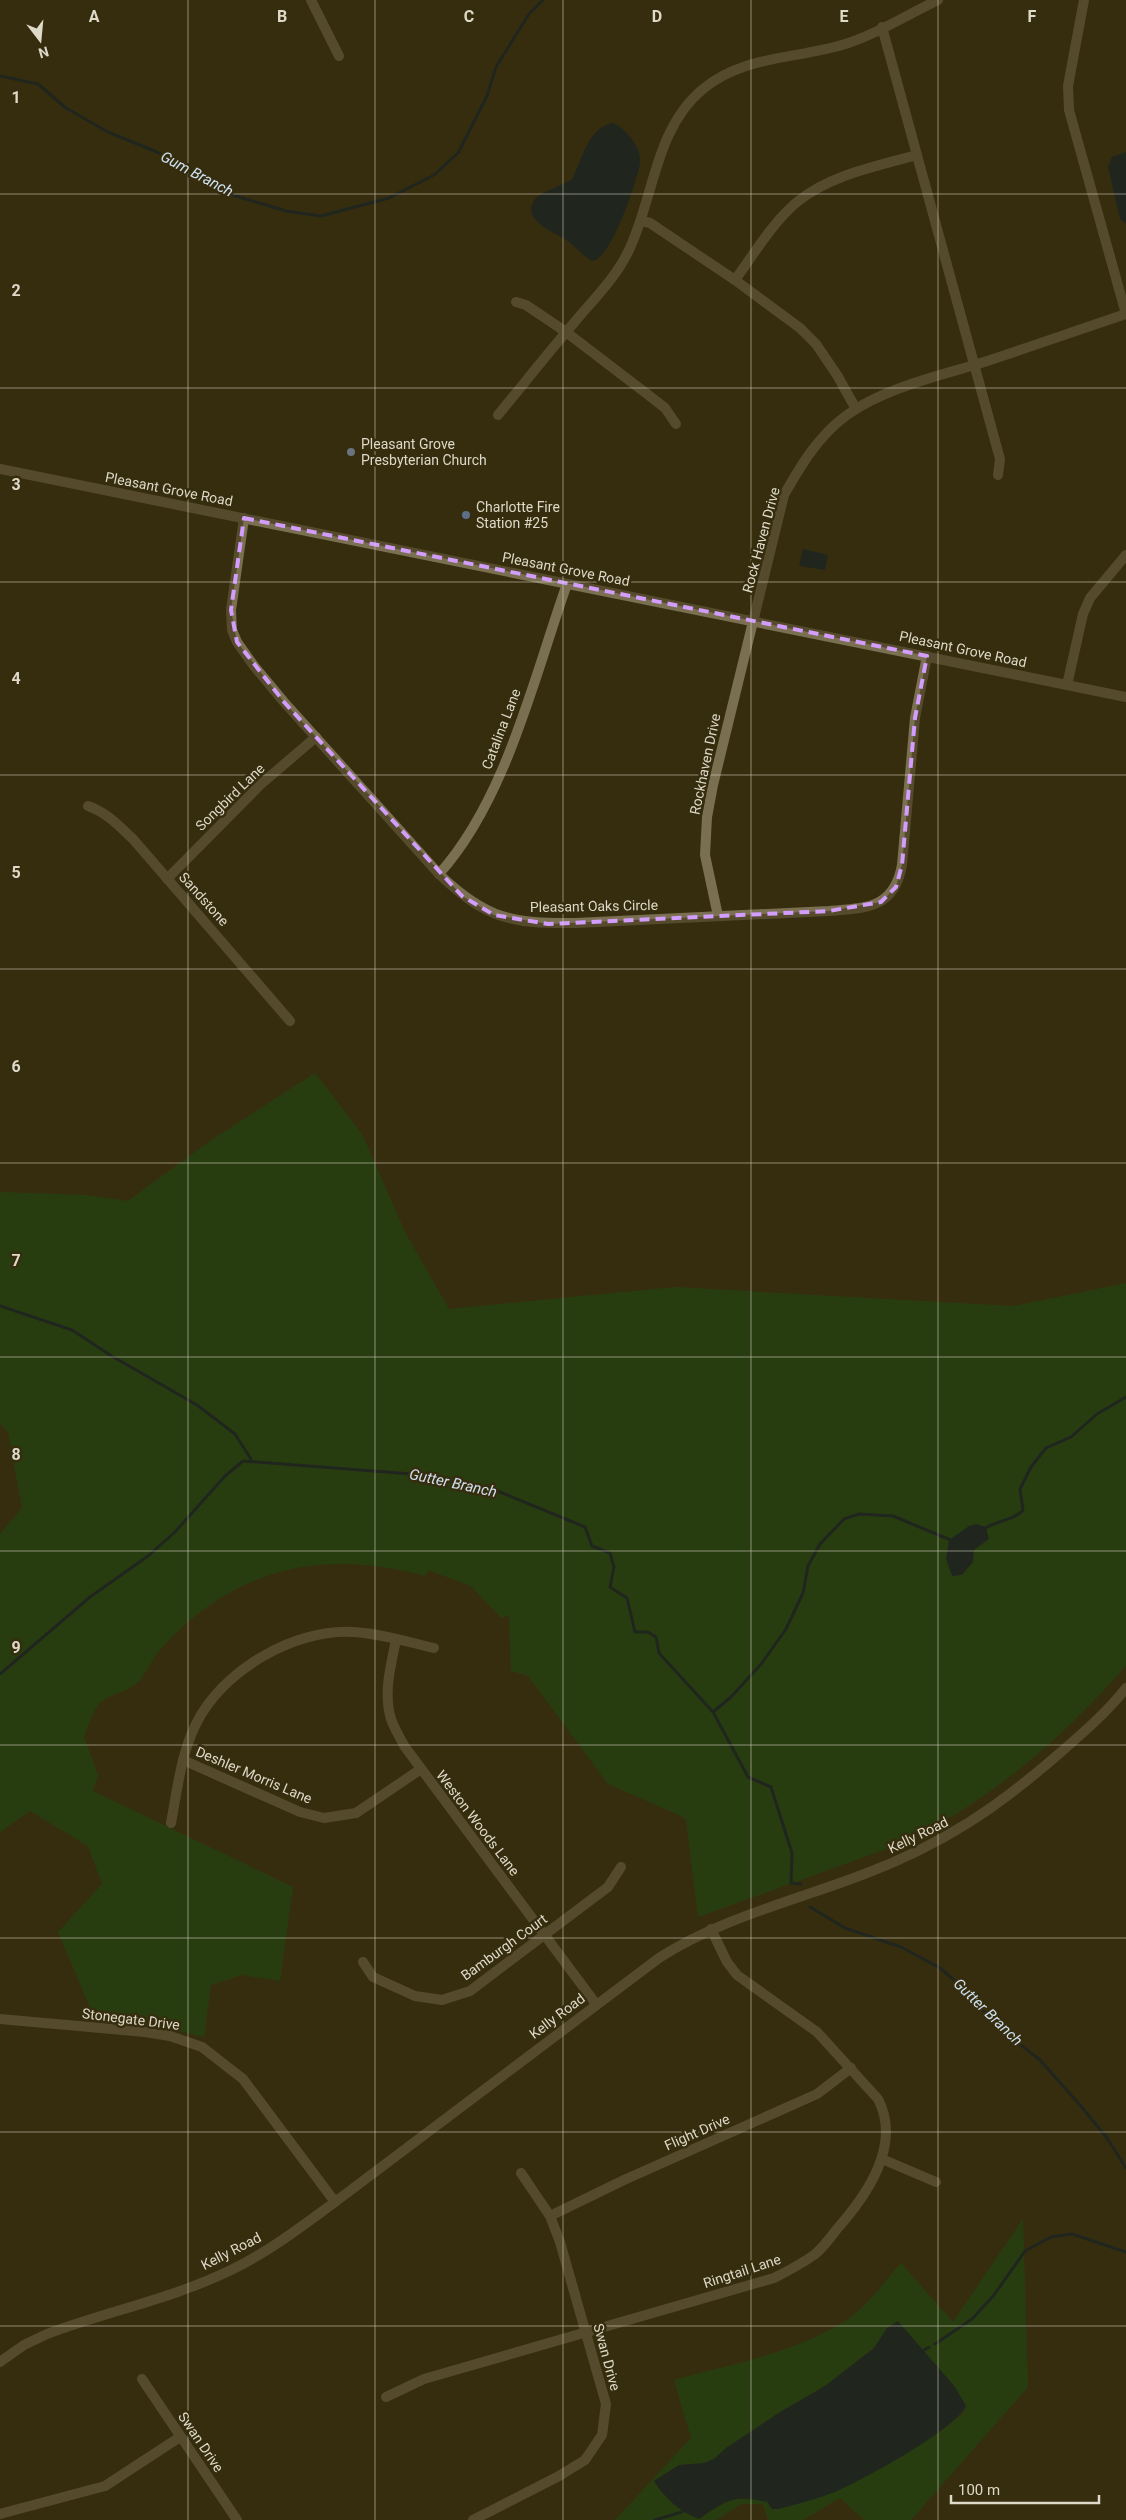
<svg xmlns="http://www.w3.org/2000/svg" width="1126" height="2520" font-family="Roboto,sans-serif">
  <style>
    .green { fill: #155113; fill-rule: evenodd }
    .water { fill: #051d31 }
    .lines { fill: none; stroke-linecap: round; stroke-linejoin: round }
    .stream { stroke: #051d31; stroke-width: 3 }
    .minor { stroke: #7a7051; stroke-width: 10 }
    .marked { fill: none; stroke: #d29dfd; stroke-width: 4; stroke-dasharray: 10 6; stroke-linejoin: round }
    .grid { fill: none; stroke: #ded9c8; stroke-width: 1; stroke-opacity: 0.55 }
    .worship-dot { fill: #6b7280; stroke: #362d0f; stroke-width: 2 }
    .service-dot { fill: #5c6f8a; stroke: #362d0f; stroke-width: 2 }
    .labels { text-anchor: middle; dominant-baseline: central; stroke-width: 5; stroke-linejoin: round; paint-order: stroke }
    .poi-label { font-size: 14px; fill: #ded9c8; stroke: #362d0f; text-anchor: start }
    .street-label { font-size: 14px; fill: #ded9c8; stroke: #362d0f }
    .water-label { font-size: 15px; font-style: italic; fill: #cee1f1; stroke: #362d0f }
    .grid-label { font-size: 16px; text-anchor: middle; font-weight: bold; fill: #ded9c8; stroke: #362d0f; stroke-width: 5; stroke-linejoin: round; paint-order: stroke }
  </style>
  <rect width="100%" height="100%" fill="#362d0f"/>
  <g class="green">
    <path d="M315,1073l47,61 44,100 43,75 226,-22 338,19 113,-23v382l-3,4c-62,71 -135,133 -220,174l-205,74 -12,-97 -5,-4 -73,-32 -80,-108 -17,-5 -2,-56 -8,3 -30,-32 -43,-16 -3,6c-91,-25 -175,-13 -246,54 -10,9 -20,20 -27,31 -5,7 -9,17 -15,22 -10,9 -27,11 -37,20 -7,7 -12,24 -16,34l14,38 -5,16 200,96 -13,94 -38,-6 -31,10 -7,52 -25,-6 -84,-12 -37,-87 44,-48 -14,-38 -58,-35 -30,21v-298l22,-26 -14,-76 -8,-9v-231l85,3 43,6 82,-60z"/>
    <path d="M1023,2219l5,168 -117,133h-47l-24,-22 -37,22h-35l-5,-16h-22l-25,16h-101l76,-82 -17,-58c57,-16 121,-27 171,-59 22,-14 39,-39 56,-58l52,59zM897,2321l58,66 11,19 -4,8 -28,22 -166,66c-35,-7 -39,-3 -69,17 -18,-7 -35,-20 -45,-38l25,-16 25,-2 10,-4 12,-11 54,-36 45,-26 49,-38 13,-20z"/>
  </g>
  <g class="water">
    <path d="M613,123c14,6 29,25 27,41 -4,19 -28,93 -47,97 -11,-5 -15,-12 -24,-19 -13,-10 -50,-21 -34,-43 7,-8 27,-13 37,-20 10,-19 16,-52 41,-56z"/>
    <polygon points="1126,152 1126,224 1120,219 1108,167 1112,157"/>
    <polygon points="803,549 828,555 825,570 799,566"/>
    <polygon points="976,1524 986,1527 989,1539 974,1550 973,1562 962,1575 952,1576 946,1559 949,1540 969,1526"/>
    <path d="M898,2321l57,66 11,19c-14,26 -102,73 -131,86 -18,7 -38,12 -56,17h-7l-5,-7c-34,-7 -39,-3 -68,17 -18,-7 -34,-20 -45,-38l25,-16 25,-2 10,-4 12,-11 54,-36 45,-26 49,-38 13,-20z"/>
  </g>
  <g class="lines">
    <g class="stream">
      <polyline points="0,76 38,84 66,108 108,132 157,152 233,195 286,211 321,216 389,198 434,175 458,153 487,96 496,67 529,14 543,0"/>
      <polyline points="0,1306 72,1330 110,1355 197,1405 235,1434 251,1459"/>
      <path d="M984,1529c11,-8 31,-9 39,-19l-3,-21 11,-22 15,-19 25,-11 26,-23 29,-17"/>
      <polyline points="0,1674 90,1597 148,1556 175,1532 225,1476 243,1461 412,1474 495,1490 585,1527 592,1546 610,1553 614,1567 610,1587 627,1598 635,1632 648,1632 656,1637 659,1653 713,1712 748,1777 771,1787 792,1853 791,1883 801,1884"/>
      <polyline points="713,1712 731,1697 762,1663 786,1629 803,1593 808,1566 820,1544 844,1519 859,1514 893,1516 953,1541"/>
      <polyline points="810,1907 845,1928 901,1947 940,1968 960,1985 998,2027 1040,2060 1080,2105 1107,2138 1126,2168"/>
      <polyline points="935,2344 972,2319 994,2295 1025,2251 1051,2237 1072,2234 1126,2252"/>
      <polyline points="921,2352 929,2347"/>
      <polyline points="655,2520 682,2512 684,2509"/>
    </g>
    <g class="minor">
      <polyline points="311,0 339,56"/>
      <polyline points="1084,0 1068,86 1069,110 1126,314"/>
      <polyline points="882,27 1000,459 998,475"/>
      <polyline points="641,221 650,223 735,280 800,328 816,344 837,375 856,409"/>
      <path d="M735,280c19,-26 37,-57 62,-78 33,-27 80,-36 120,-47"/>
      <polyline points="516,302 526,305 566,332 651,397 665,408 676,424"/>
      <path d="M498,415c25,-30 49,-61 75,-91 18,-22 42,-45 55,-72 26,-52 26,-123 75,-163 39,-33 91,-30 139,-44 33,-10 65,-30 96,-45"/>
      <polyline points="0,469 1126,697"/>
      <path d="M244,518l-13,92 1,20 5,12 17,24 30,36 155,172c47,45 73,50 137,49l253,-12c37,-3 65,-2 73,-46l13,-147 12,-62"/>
      <polyline points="1067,685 1083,614 1090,598 1126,555"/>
      <path d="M88,806c18,6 31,20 45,33l157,182"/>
      <path d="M439,874c67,-74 95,-197 128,-290"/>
      <polyline points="167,879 260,785 316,737"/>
      <path d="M718,916l-13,-61 2,-38 6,-32 71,-290c17,-30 35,-60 63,-80 37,-27 92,-39 134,-52 49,-16 97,-33 145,-49"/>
      <path d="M396,1640c-5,25 -13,53 -5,79 3,9 9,19 14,28l191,257"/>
      <polyline points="183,1760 300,1812 324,1818 356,1813 421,1769"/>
      <path d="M171,1823c6,-32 10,-69 25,-99 26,-53 97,-95 156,-92 27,1 56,10 82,16"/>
      <polyline points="363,1962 373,1977 415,1996 442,2000 470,1991 608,1887 621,1867"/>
      <polyline points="0,2019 145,2032 170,2036 202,2047 243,2079 335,2202"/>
      <polyline points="882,2159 936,2182"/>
      <polyline points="550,2216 624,2180 817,2094 851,2068"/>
      <path d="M0,2362l24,-17 23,-11c61,-23 128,-36 186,-65 37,-18 69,-43 102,-67l324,-244c63,-40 134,-57 203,-83 80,-30 135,-67 199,-123 23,-20 46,-40 65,-64"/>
      <polyline points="142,2379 237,2520"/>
      <path d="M386,2397l38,-18 350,-101c14,-7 27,-14 40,-23 9,-7 16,-17 23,-26 30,-34 65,-84 41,-130l-61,-67 -80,-57 -10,-13 -16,-33"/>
      <polyline points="0,2514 105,2486 180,2437"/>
      <polyline points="473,2520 559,2476 585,2460 602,2435 606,2404 560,2242 550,2216 521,2173"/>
    </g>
  </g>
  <path d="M0 0H1126V2520H0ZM244,518l683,138 -12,62 -13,147 -6,22 -15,15 -52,9 -281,13 -54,-9 -32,-19 -178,-194 -47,-60 -6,-32z" fill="#362d0f" fill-opacity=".55" fill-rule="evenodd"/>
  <path class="marked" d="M244,518l683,138 -12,62 -13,147 -6,22 -15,15 -52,9 -281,13 -54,-9 -32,-19 -178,-194 -47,-60 -6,-32z"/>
  <path class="grid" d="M188,0v2520M375,0v2520M563,0v2520M751,0v2520M938,0v2520M0,194h1126M0,388h1126M0,582h1126M0,775h1126M0,969h1126M0,1163h1126M0,1357h1126M0,1551h1126M0,1745h1126M0,1938h1126M0,2132h1126M0,2326h1126"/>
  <circle class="worship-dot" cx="351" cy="452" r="5"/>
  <circle class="service-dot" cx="466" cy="515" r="5"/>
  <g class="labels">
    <g class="poi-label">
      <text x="361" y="444">Pleasant Grove<tspan x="361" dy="16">Presbyterian Church</tspan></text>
      <text x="476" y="507">Charlotte Fire<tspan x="476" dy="16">Station #25</tspan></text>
    </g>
    <g class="street-label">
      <text transform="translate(169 489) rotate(11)">Pleasant Grove Road</text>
      <text transform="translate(761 540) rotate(-75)">Rock Haven Drive</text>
      <text transform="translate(566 569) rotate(11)">Pleasant Grove Road</text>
      <text transform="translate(963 649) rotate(12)">Pleasant Grove Road</text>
      <text transform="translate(501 729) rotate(-69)">Catalina Lane</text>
      <text transform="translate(705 764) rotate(-78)">Rockhaven Drive</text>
      <text transform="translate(230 797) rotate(-44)">Songbird Lane</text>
      <text transform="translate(204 899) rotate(48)">Sandstone</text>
      <text transform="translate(594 906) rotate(-1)">Pleasant Oaks Circle</text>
      <text transform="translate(254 1775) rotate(23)">Deshler Morris Lane</text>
      <text transform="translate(478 1823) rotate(53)">Weston Woods Lane</text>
      <text transform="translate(918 1835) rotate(-26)">Kelly Road</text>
      <text transform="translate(504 1947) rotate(-36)">Bamburgh Court</text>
      <text transform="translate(557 2016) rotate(-37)">Kelly Road</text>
      <text transform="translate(131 2019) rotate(7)">Stonegate Drive</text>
      <text transform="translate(697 2132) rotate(-24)">Flight Drive</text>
      <text transform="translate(231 2251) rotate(-27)">Kelly Road</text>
      <text transform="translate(742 2271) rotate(-18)">Ringtail Lane</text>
      <text transform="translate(607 2357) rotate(75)">Swan Drive</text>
      <text transform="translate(201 2442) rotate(56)">Swan Drive</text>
    </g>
    <g class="water-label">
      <text transform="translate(197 174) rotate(28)">Gum Branch</text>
      <text transform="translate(453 1483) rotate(12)">Gutter Branch</text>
      <text transform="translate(988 2012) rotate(44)">Gutter Branch</text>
    </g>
  </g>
  <g class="grid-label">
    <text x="94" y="22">A</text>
    <text x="282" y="22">B</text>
    <text x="469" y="22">C</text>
    <text x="657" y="22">D</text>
    <text x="844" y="22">E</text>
    <text x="1032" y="22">F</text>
    <text x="16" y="103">1</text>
    <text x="16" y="296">2</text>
    <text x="16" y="490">3</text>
    <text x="16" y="684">4</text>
    <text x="16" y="878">5</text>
    <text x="16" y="1072">6</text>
    <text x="16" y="1266">7</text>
    <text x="16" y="1460">8</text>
    <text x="16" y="1653">9</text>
  </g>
  <g transform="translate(40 40) rotate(164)" stroke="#362d0f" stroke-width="4" paint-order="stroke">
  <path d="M0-4L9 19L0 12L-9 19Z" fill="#ded9c8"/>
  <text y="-8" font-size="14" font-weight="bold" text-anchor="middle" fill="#ded9c8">N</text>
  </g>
  <path d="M951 2495v8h148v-8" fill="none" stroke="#ded9c8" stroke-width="2.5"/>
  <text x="958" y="2495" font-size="15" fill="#ded9c8" stroke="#362d0f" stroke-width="4" paint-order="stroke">100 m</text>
</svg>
